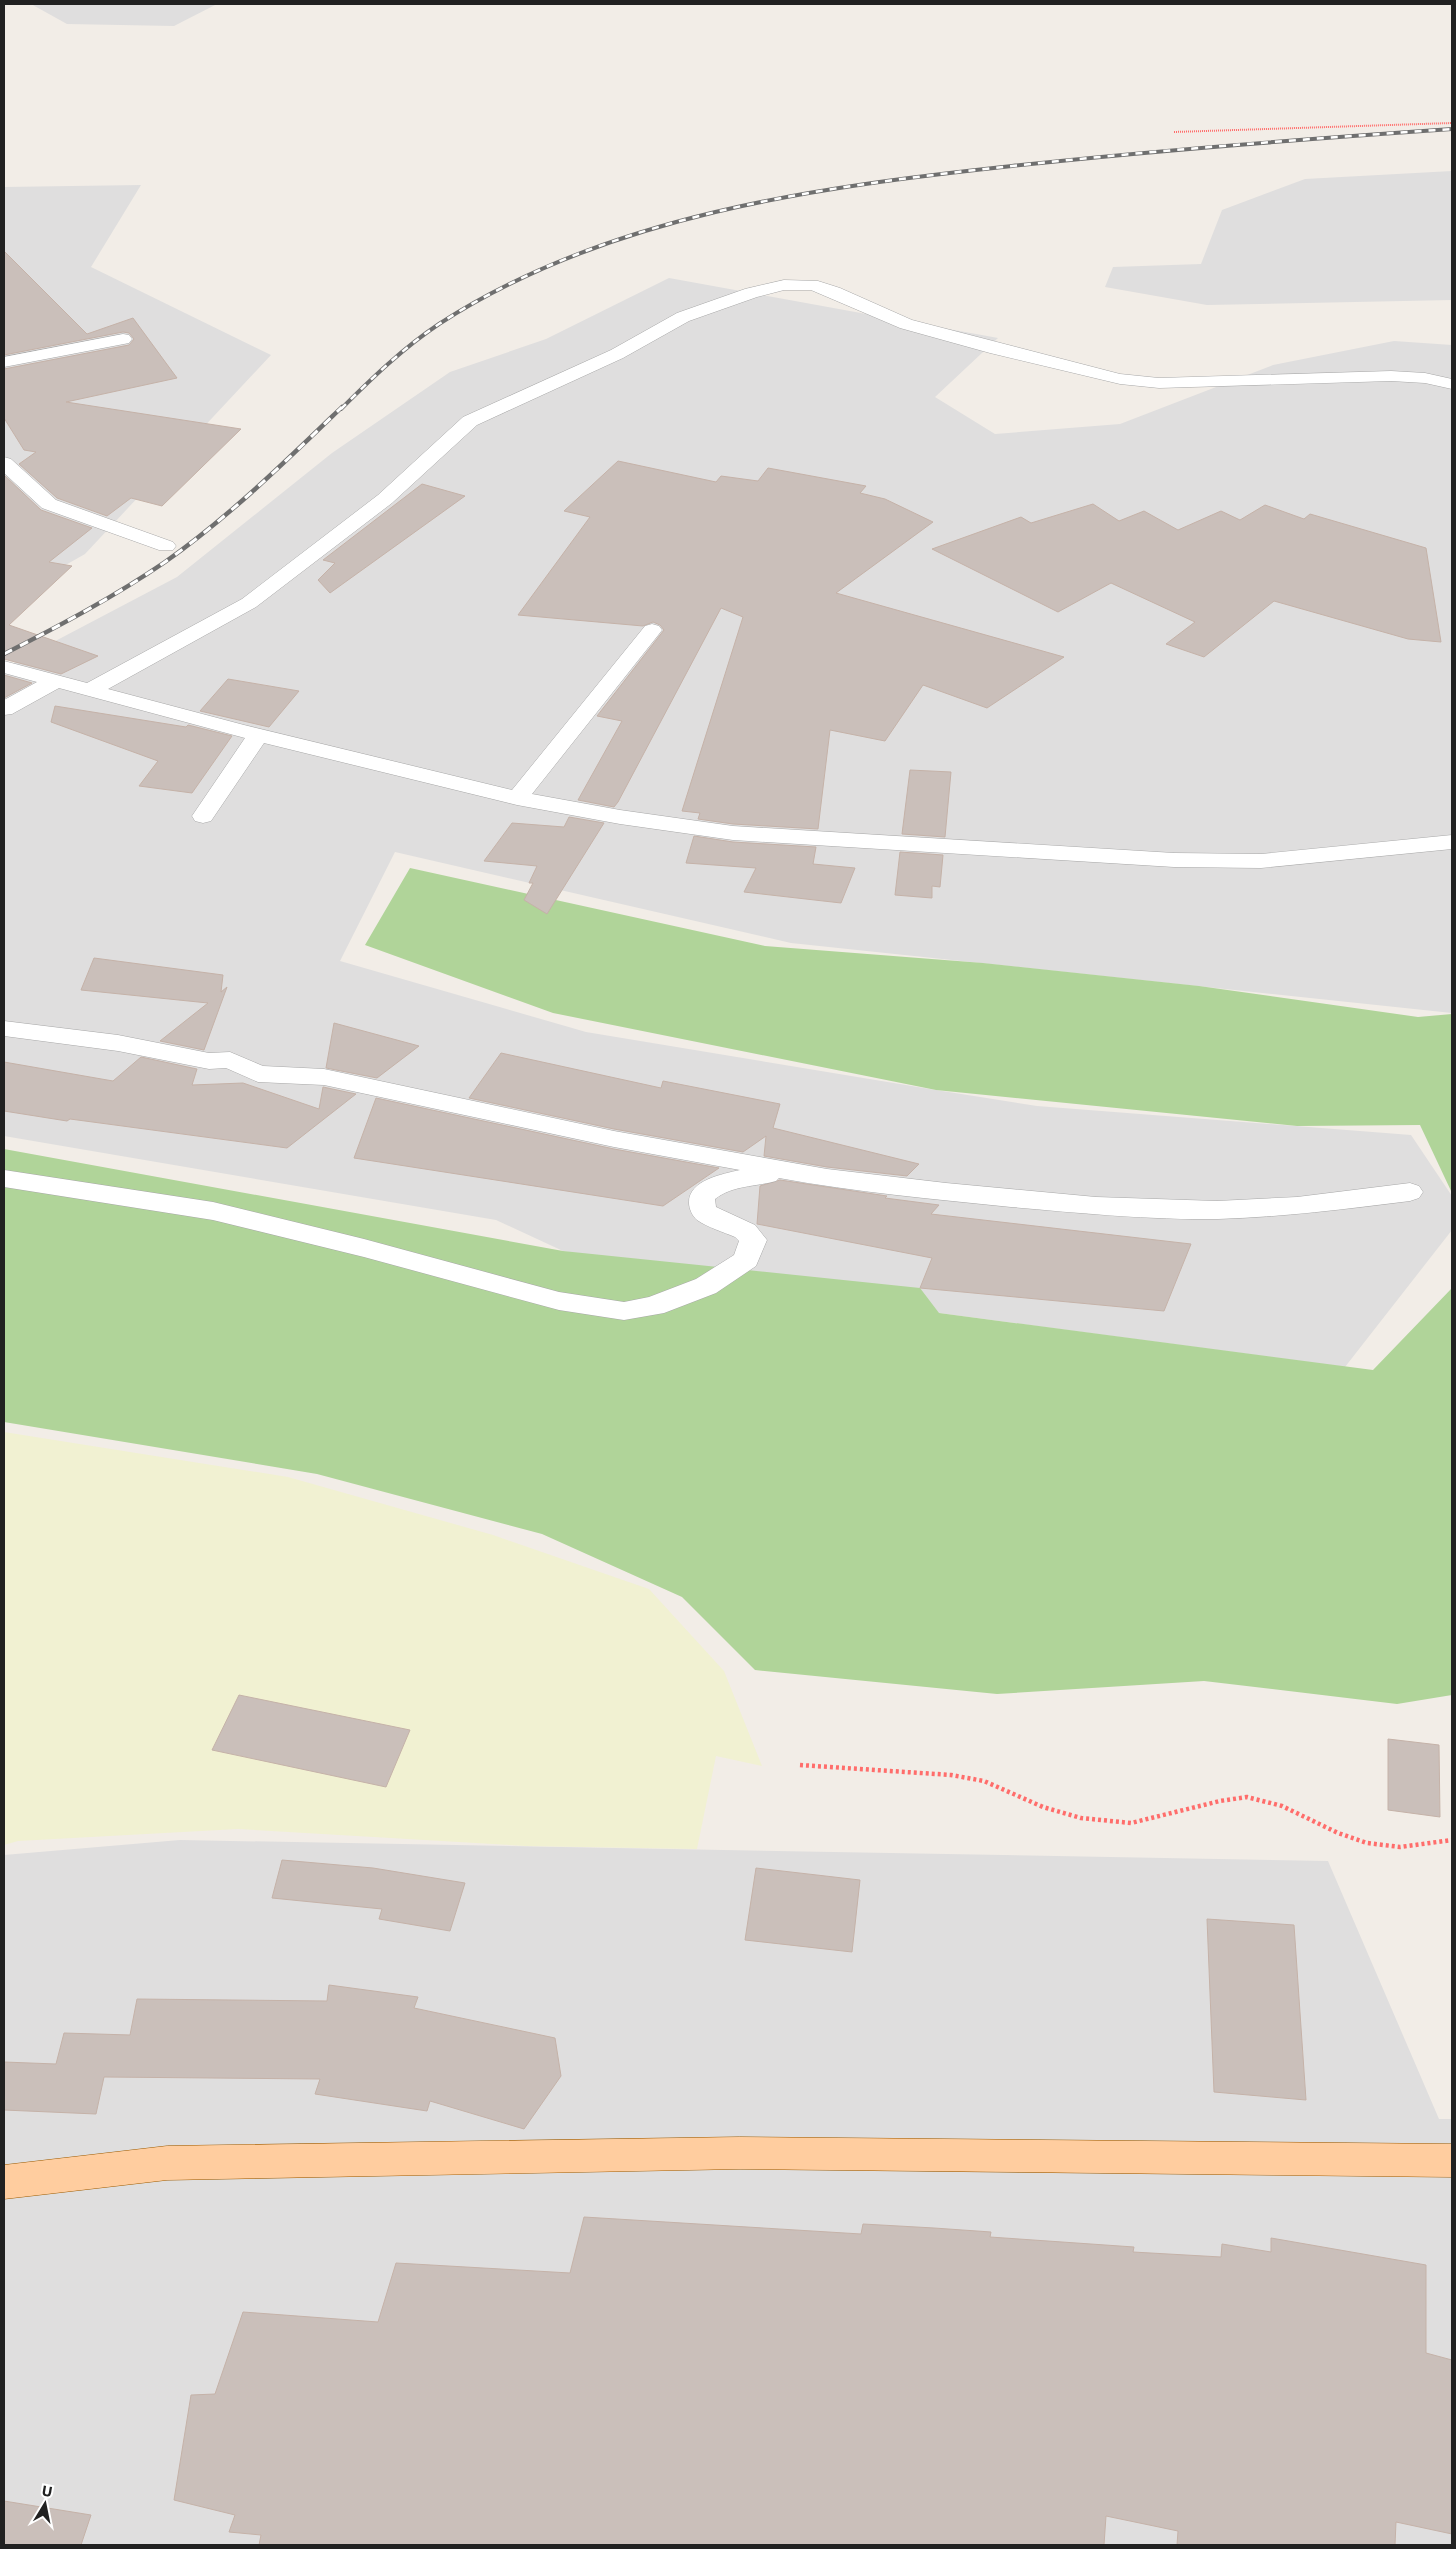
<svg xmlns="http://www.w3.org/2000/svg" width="1456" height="2549" font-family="Commissioner,sans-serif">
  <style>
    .residential { fill: #dfdede }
    .farmland { fill: #f1f1d2 }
    .forest { fill: #b0d499 }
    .building { fill: #cabfba; stroke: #c5b2a8 }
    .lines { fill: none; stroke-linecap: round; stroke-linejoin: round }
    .minor-casing { stroke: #a8a8a8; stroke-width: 1 }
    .primary-casing { stroke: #9e5b00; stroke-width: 1 }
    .path-far1 { stroke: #ff6d6b; stroke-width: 2; stroke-dasharray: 1 1; stroke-linecap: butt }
    .path { stroke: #ff6d6b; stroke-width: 4.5; stroke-dasharray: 3 3; stroke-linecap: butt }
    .minor { fill: #fff; fill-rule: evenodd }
    .primary { fill: #ffcd9f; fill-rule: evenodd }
    .rail-far1-casing { stroke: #6f6f6f; stroke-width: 4 }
    .rail-casing { stroke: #6f6f6f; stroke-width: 4.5 }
    .rail-far1 { stroke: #fff; stroke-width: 2.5; stroke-dasharray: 7; stroke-linecap: butt }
    .rail { stroke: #fff; stroke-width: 3; stroke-dasharray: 9; stroke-linecap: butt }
  </style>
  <rect width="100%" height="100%" fill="#f2ede7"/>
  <g class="residential">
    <polygon points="31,4 217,4 174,26 67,24"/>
    <polygon points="1452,171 1452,300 1207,305 1105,287 1113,267 1201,264 1222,210 1305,179"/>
    <polygon points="141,185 91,267 271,355 85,554 4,600 4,187"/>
    <polygon points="669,278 998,338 935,397 995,434 1120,424 1273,365 1394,341 1452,345 1452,1013 791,943 395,852 340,961 586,1032 936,1090 1037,1106 1411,1135 1452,1196 1452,1230 1345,1367 939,1313 563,1251 496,1220 4,1136 4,668 177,577 332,453 450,372 546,339"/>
    <polygon points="180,1840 1328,1861 1439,2119 1452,2119 1452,2545 4,2545 4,1855"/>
  </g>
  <polygon class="farmland" points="4,1432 288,1477 493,1535 649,1589 724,1671 762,1766 716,1756 697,1849 526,1846 238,1829 18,1841 4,1845"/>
  <g class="forest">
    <polygon points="410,868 765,946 983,963 1199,986 1418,1017 1452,1014 1452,1193 1420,1125 1297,1126 936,1090 553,1013 365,945"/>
    <polygon points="4,1149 563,1251 920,1288 939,1313 1373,1370 1452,1288 1452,1695 1397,1704 1204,1681 997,1694 755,1670 682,1597 542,1534 317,1474 4,1422"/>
  </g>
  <g class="building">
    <polygon points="4,251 87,334 133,318 177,378 66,402 241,429 162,506 131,498 107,516 57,498 19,464 36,452 24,450 4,418 4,369 129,345 134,339 129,333 123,332 4,355"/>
    <polygon points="618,461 716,482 721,476 758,481 768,468 866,486 860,493 885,499 933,522 836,593 1064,657 987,708 923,685 885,741 830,730 818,829 733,824 698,819 700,813 682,811 743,617 721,608 618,802 614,807 578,800 622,721 597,716 664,630 660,625 653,622 643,626 518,615 590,517 564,511"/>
    <polygon points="4,475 41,510 92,528 49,562 72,566 9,625 98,656 61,674 4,659"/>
    <polygon points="422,484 465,496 330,593 318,580 335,563 323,560"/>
    <polygon points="1093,504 1119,521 1144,511 1178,530 1221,511 1240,520 1265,505 1304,519 1310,514 1426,548 1441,642 1408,639 1274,601 1204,657 1166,644 1195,622 1111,583 1058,612 932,549 1021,517 1031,523"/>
    <polygon points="4,675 32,683 4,698"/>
    <polygon points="228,679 299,691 269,727 200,711"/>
    <polygon points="55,706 186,727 188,725 232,736 192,793 139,786 158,761 51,722"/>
    <polygon points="910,770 951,772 945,837 902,834"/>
    <polygon points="569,817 604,823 547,914 524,900 533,883 529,883 537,866 484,861 512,823 564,827"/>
    <polygon points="694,836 733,842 816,847 813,864 855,868 841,903 744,892 756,868 686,863"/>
    <polygon points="900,852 943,855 940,887 932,886 932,898 895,895"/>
    <polygon points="94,958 223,975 221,992 227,987 204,1050 160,1041 208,1003 81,990"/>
    <polygon points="334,1023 419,1046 377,1078 326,1068"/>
    <polygon points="501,1053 661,1088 663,1081 780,1104 773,1128 919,1164 907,1176 827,1167 764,1156 766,1136 743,1152 614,1129 469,1098"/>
    <polygon points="141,1057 197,1069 192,1085 243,1083 319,1109 323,1087 356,1094 287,1148 70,1119 67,1121 4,1111 4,1062 113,1081"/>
    <polygon points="376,1098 614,1149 719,1168 663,1206 354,1158"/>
    <polygon points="780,1180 887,1196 885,1198 939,1205 931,1214 1191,1244 1164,1311 920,1288 932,1258 757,1224 760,1186"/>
    <polygon points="239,1695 410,1730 386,1787 212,1750"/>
    <polygon points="1388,1739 1439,1745 1440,1817 1388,1810"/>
    <polygon points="282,1860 373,1868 465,1883 450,1931 379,1919 382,1909 272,1898"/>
    <polygon points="756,1868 860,1880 852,1952 745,1940"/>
    <polygon points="1207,1919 1294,1925 1306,2100 1214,2092"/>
    <polygon points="329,1985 418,1997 414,2008 555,2038 561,2076 524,2129 430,2101 427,2111 315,2094 320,2079 104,2077 96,2114 4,2110 4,2062 56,2064 64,2033 130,2035 137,1999 327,2001"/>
    <polygon points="584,2217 861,2234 863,2224 934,2228 991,2232 990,2237 1134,2247 1133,2252 1221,2257 1222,2244 1271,2252 1271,2238 1426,2265 1426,2353 1452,2360 1452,2534 1396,2522 1395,2545 1177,2545 1178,2531 1106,2516 1104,2545 259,2545 261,2535 229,2532 235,2515 174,2500 191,2395 215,2394 243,2312 378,2322 396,2263 570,2273"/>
    <polygon points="4,2501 91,2515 81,2545 4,2545"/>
  </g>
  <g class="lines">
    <defs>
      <g id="minor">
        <polygon points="784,280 818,281 840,288 912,320 1120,374 1159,378 1391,371 1425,373 1452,379 1452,389 1425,383 1391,381 1159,388 1120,384 990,353 900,328 811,290 784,290 757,297 689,321 623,358 477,425 392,503 256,607 108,689 244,725 512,790 645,626 652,624 659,626 662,630 659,634 532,794 620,810 733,826 1174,853 1261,854 1452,835 1452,849 1261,868 1174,867 733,840 620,824 517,805 264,743 211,821 203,823 195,821 192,816 245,738 59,688 12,714 4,715 4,700 37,682 4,673 4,661 87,683 242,599 378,495 463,417 611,350 677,313 745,289"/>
        <polygon points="123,334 129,335 132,339 129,343 4,367 4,357"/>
        <polygon points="4,457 11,459 56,500 173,542 176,546 173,550 159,550 42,508 4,473"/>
        <path d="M4,1021l114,14 91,18 21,-1 33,14 61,3 290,62 213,38 119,14 150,14 121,4 80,-4 113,-14 9,3 4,6 -4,6 -9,3c-64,8 -127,16 -192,18 -69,1 -138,-6 -207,-12 -78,-8 -156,-15 -232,-29l-3,3c-21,6 -43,4 -61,18l1,8 39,18 12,15 -11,26 -40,27 -52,20 -40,7 -65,-10 -195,-53 -151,-37 -209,-33v-17l209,32 151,37 195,53 65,10 25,-5 47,-18 38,-24 5,-14 -4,-4c-12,-5 -28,-10 -38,-17 -5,-4 -8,-12 -8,-17 -1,-23 34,-29 51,-33l-126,-23 -290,-62 -66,-3 -32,-14 -17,1 -91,-18 -114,-15z"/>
      </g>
      <polygon id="primary" points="740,2137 1452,2144 1452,2177 740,2169 167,2180 4,2199 4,2165 167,2146"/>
    </defs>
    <use href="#minor" class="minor-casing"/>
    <use href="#primary" class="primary-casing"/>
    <polyline class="path-far1" points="1174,132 1452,123"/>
    <polyline class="path" points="800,1765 951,1775 984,1781 1043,1807 1081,1818 1131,1823 1220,1801 1247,1797 1282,1806 1338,1833 1367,1843 1400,1847 1452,1840"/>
    <use href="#minor" class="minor"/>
    <use href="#primary" class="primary"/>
    <defs>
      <path id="rail-far1" d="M341,409c30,-30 62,-61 98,-85 168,-109 378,-137 573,-158 146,-16 293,-27 440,-37"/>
      <path id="rail" d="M4,654c55,-28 110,-57 161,-92 64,-45 121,-101 177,-155"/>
    </defs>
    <use href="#rail-far1" class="rail-far1-casing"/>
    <use href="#rail" class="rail-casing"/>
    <use href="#rail-far1" class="rail-far1"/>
    <use href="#rail" class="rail"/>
  </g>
  <rect width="1456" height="2549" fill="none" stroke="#212121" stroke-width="10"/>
  <g transform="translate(45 2504) rotate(10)" stroke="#ffffff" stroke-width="4" paint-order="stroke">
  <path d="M0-4L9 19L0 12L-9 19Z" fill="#212121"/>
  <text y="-8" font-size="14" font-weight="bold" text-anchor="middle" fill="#212121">U</text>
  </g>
</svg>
